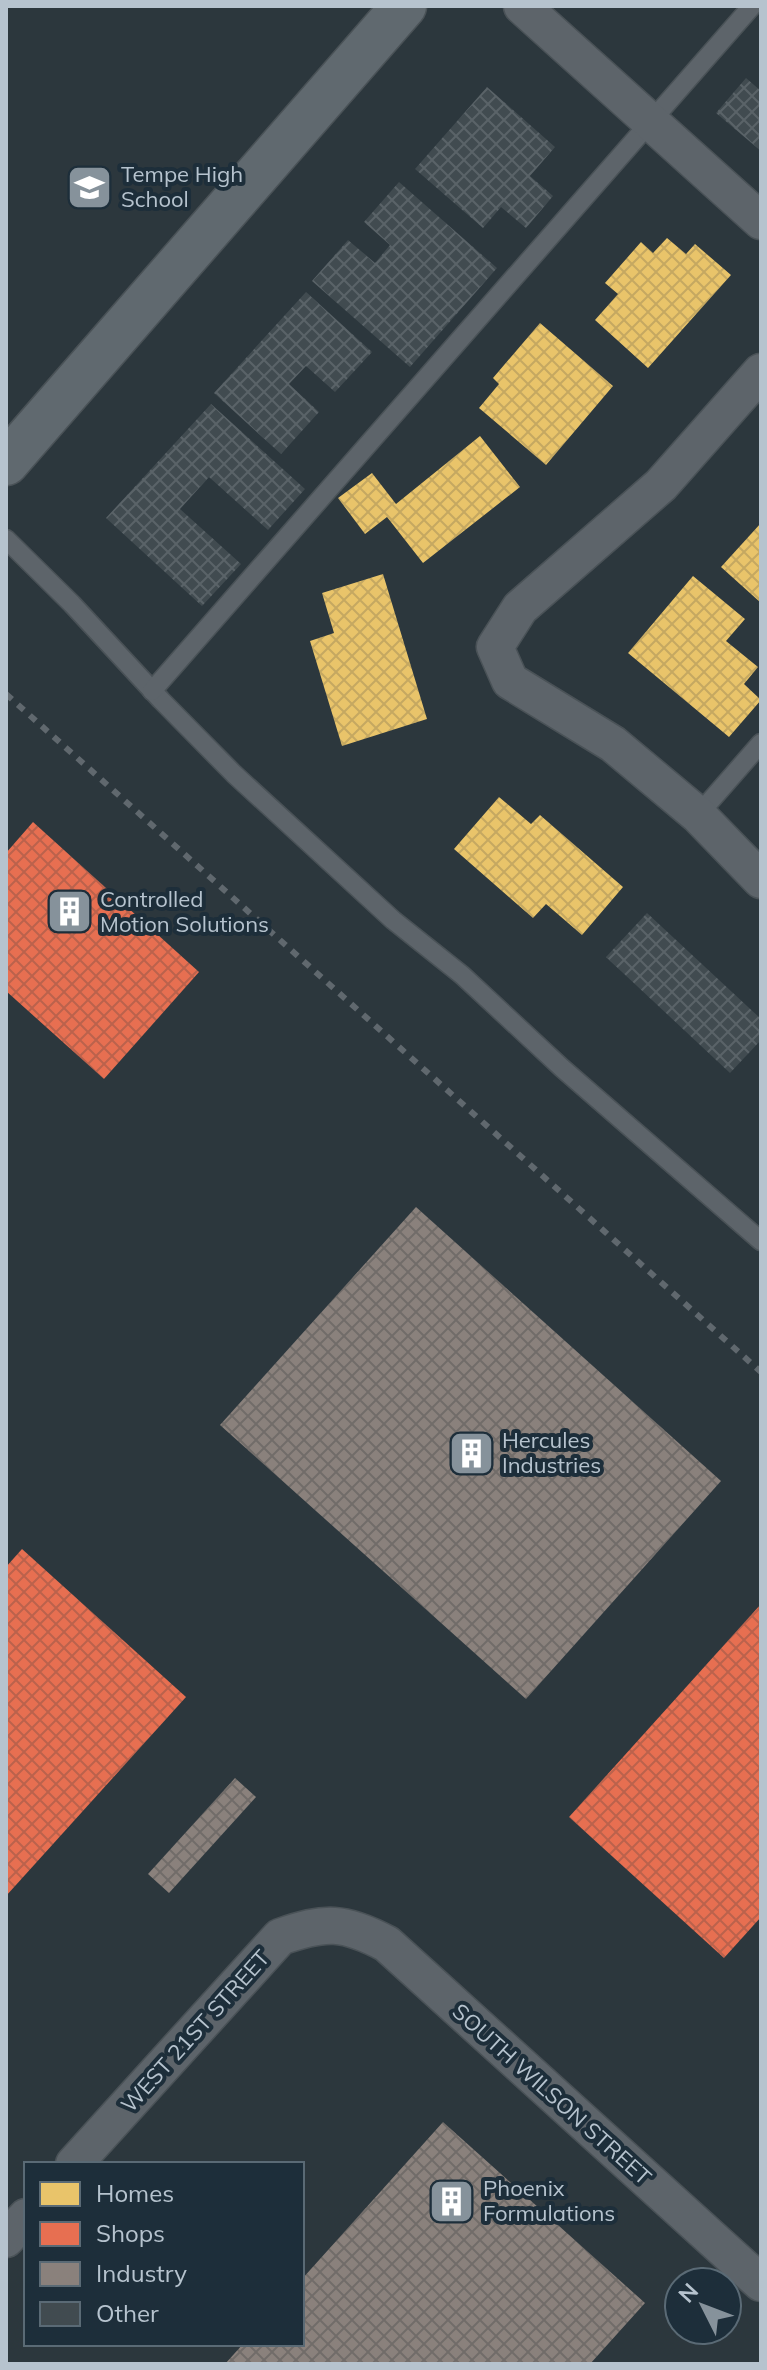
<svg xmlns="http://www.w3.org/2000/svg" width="767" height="2370" font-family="Mulish,sans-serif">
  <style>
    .homes { fill: url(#homes-cross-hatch) }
    .shops { fill: url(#shops-cross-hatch) }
    .industry { fill: url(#industry-cross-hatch) }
    .building { fill: url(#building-cross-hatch) }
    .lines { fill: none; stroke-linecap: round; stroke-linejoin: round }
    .lane-casing { stroke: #4a5257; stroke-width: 21 }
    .street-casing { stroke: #4a5257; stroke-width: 39 }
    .secondary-casing { stroke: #4a5257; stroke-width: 47 }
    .lane { stroke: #5d646a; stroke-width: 18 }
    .street { stroke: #5d646a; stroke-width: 36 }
    .secondary { stroke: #60696f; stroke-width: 44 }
    .rail { stroke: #60686e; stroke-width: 6; stroke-dasharray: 8 8; stroke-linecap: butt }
    .labels { text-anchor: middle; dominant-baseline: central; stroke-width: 8; stroke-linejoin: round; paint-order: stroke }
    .poi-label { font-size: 22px; fill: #b6c3ce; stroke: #1d2e3a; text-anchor: start }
    .street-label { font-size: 22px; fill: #b6c3ce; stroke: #1d2e3a }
  </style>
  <defs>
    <pattern id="homes-cross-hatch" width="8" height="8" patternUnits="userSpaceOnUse" patternTransform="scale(2)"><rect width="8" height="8" fill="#e9c46a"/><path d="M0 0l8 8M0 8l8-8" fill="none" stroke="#c5a861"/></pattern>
    <pattern id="shops-cross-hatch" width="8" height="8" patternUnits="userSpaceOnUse" patternTransform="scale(2)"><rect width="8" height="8" fill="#e76f51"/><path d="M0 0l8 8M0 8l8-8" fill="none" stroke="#bb624c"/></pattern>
    <pattern id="industry-cross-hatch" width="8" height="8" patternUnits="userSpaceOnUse" patternTransform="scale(2)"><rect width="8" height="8" fill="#8a817c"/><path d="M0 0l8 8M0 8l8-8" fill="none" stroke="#716c69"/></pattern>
    <pattern id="building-cross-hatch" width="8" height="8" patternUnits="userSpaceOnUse" patternTransform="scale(2)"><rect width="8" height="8" fill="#414b50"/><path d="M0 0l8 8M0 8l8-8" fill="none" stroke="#5a6368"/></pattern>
  </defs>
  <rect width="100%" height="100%" fill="#2c373d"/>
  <g class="homes">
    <polygon points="667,238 686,254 695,244 731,275 648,368 595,320 618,294 605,283 641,242 653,253"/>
    <polygon points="540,323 613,386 546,465 479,408 499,384 493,378"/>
    <polygon points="480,436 520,487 423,563 387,517 365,534 338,498 372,473 396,504"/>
    <polygon points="761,523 761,603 721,567"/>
    <polygon points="383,574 427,719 342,746 310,641 334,633 322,593"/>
    <polygon points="693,576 745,619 726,641 758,667 744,684 761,700 729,737 628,653"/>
    <polygon points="499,797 531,824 540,815 623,887 582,935 546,904 533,918 454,849"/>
  </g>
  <g class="shops">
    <polygon points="33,822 199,972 104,1079 6,991 6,853"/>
    <polygon points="22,1549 186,1697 6,1896 6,1567"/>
    <polygon points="761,1604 761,1917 724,1958 569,1817"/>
  </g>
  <g class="industry">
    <polygon points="416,1207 721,1481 526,1699 220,1425"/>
    <polygon points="235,1778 256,1797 169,1893 148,1874"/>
    <polygon points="443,2122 645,2303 590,2364 225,2364 243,2344 302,2344 302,2279"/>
  </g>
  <g class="building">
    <polygon points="746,78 761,91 761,151 716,113"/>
    <polygon points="487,87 555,147 530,176 553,196 526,228 501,207 483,228 415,169"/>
    <polygon points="399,182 497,268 410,367 312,281 348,240 375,263 390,245 364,222"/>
    <polygon points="306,292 372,352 335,392 306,366 289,384 319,412 281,454 214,393"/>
    <polygon points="211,404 305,489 268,530 209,477 180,509 241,564 202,606 106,518"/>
    <polygon points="647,913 761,1019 761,1040 730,1073 606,957"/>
  </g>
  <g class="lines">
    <defs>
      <g id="lane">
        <polyline points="6,539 72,604 161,700 234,774 393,920 462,975 562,1068 761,1241"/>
        <polyline points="152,691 752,6"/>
        <polyline points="698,815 761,743"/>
      </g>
      <g id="street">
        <polyline points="522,6 761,221"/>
        <polyline points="761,372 661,485 520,608 495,647 510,681 613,744 698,815 761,880"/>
        <path d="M74,2164l206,-227c45,-16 64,-16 107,7l374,339"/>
        <polyline points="6,2239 26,2217"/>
      </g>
      <polyline id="secondary" points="6,463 404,6"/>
    </defs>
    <use href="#lane" class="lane-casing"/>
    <use href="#street" class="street-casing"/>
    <use href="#secondary" class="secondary-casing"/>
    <use href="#lane" class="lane"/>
    <use href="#street" class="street"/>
    <use href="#secondary" class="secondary"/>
    <polyline class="rail" points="6,694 761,1372"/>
  </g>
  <defs>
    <symbol id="school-square" viewBox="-11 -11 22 22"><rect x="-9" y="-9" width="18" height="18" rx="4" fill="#86929b" stroke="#1d2e3a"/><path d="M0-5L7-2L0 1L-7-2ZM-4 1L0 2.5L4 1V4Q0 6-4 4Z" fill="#fff"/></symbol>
    <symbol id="building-square" viewBox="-11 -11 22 22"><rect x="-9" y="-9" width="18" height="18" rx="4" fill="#86929b" stroke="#1d2e3a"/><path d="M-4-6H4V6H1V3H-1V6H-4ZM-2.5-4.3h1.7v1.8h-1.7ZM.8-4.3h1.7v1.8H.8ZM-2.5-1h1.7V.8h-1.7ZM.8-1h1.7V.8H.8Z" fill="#fff"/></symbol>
  </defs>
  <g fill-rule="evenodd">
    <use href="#school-square" x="64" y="162" width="51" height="51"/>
    <use href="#building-square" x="44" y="886" width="51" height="51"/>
    <use href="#building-square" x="446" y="1428" width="51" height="51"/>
    <use href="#building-square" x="426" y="2176" width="51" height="51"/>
  </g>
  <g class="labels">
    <g class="poi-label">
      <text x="121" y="174">Tempe High<tspan x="121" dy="25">School</tspan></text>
      <text x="100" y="899">Controlled<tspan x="100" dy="25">Motion Solutions</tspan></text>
      <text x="502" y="1440">Hercules<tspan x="502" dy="25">Industries</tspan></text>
      <text x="483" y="2188">Phoenix<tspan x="483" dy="25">Formulations</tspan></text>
    </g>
    <g class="street-label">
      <text transform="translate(195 2031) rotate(-48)">WEST 21ST STREET</text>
      <text transform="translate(552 2094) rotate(42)">SOUTH WILSON STREET</text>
    </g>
  </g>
  <rect width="767" height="2370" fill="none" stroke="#b6c3ce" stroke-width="16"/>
  <rect x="24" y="2162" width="280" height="184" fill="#1d2e3a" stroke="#5a6a75" stroke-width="2"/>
  <rect x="40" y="2182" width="40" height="24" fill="#e9c46a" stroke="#5a6a75" stroke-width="2"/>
  <text x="96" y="2202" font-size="24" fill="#b6c3ce">Homes</text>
  <rect x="40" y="2222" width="40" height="24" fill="#e76f51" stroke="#5a6a75" stroke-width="2"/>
  <text x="96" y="2242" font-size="24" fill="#b6c3ce">Shops</text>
  <rect x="40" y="2262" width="40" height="24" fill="#8a817c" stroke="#5a6a75" stroke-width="2"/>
  <text x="96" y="2282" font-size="24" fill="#b6c3ce">Industry</text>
  <rect x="40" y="2302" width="40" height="24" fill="#414b50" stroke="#5a6a75" stroke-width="2"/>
  <text x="96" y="2322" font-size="24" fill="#b6c3ce">Other</text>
  <g transform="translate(703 2306) rotate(312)"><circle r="38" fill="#1d2e3a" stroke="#5a6a75" stroke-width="2"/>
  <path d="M0-6L14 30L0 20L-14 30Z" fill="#86929b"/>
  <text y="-12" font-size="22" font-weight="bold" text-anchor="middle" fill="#b6c3ce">N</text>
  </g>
</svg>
